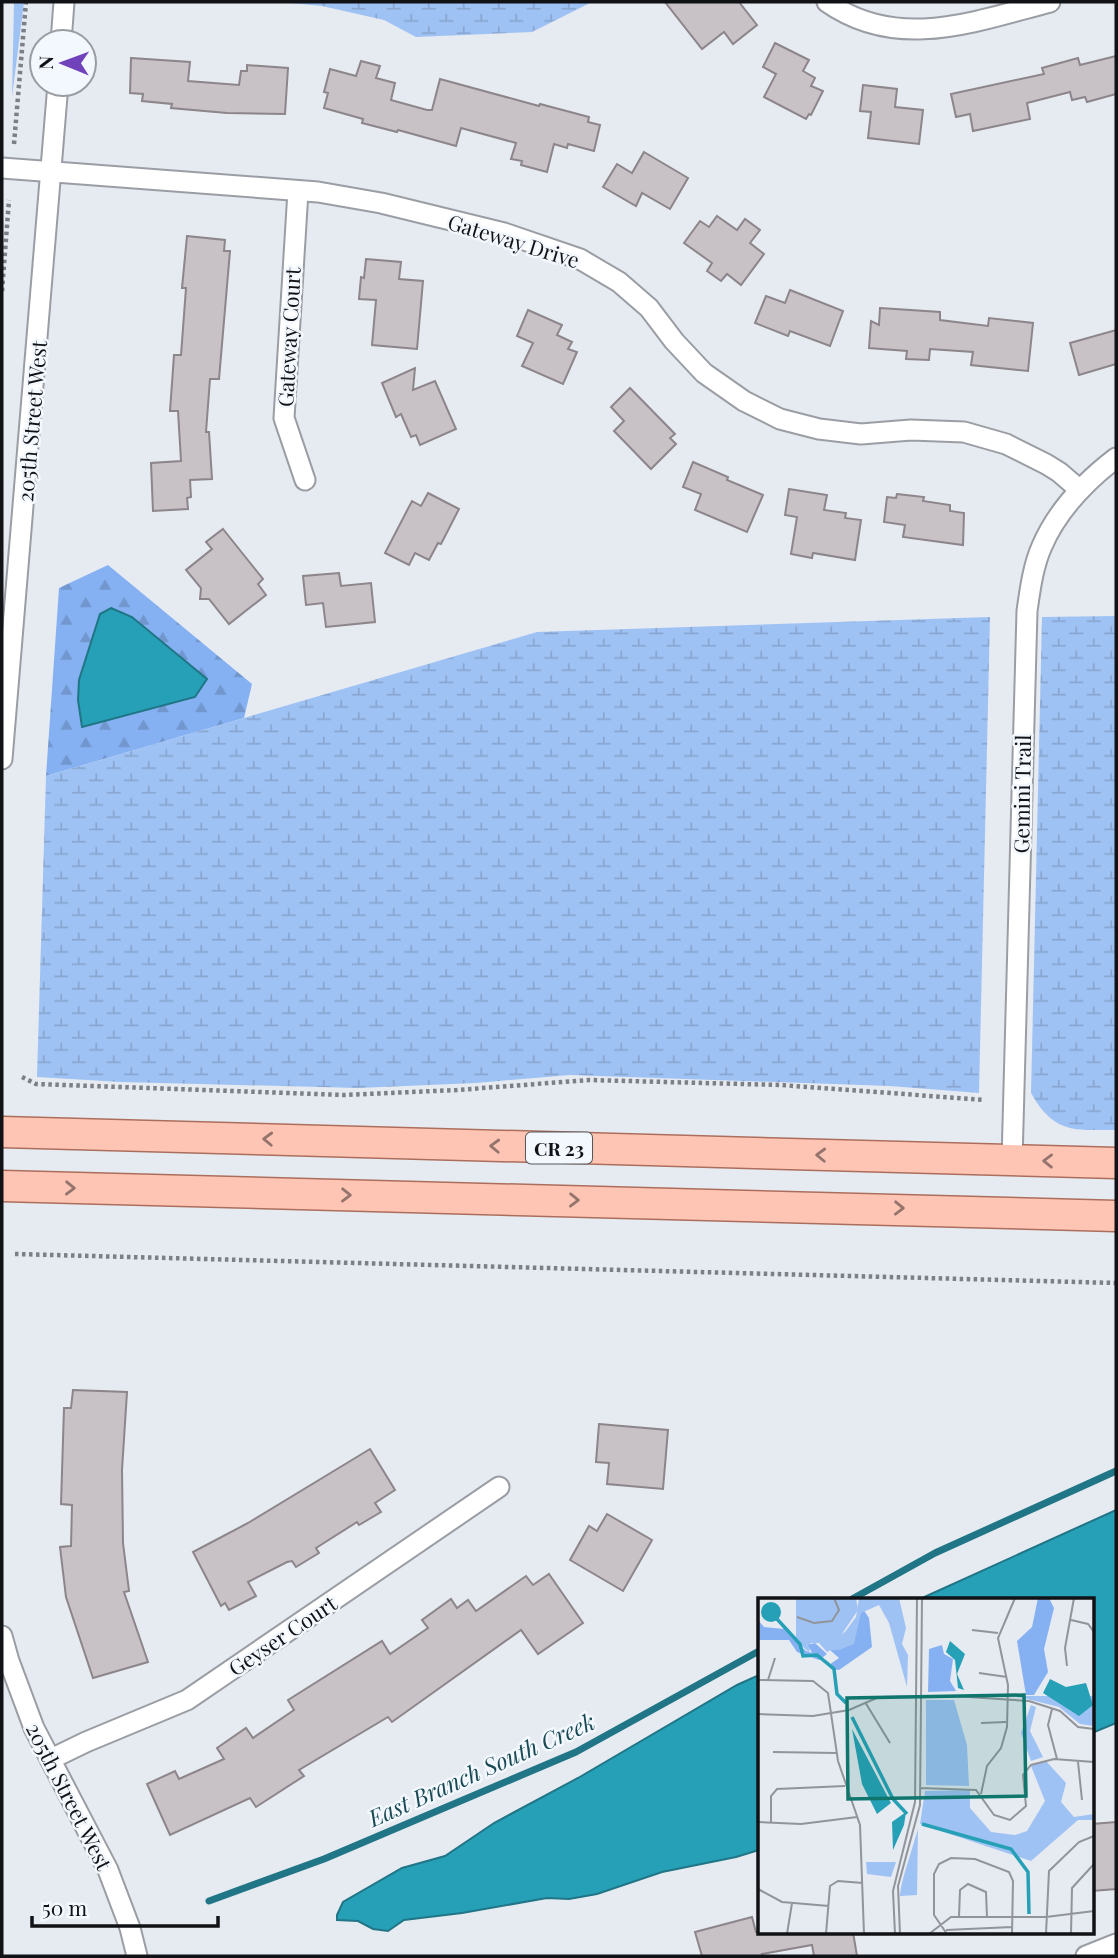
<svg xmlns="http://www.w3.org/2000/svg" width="1118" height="1958" font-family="'Playfair Display',serif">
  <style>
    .green { fill: #9fc2f4 }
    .forest { fill: url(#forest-firs); fill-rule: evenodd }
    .wetland { fill: url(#wetland-marsh) }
    .water { fill: #26a0b6; stroke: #207586; stroke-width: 2 }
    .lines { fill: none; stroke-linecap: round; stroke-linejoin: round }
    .stream { stroke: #207586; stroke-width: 7 }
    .building { fill: #c8c1c6; stroke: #8c858a; stroke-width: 2 }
    .minor-casing { stroke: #9a9ea4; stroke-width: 23 }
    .primary-casing { stroke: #ac6e5c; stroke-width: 33 }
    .path { stroke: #7c7f84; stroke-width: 4.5; stroke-dasharray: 3.5 3.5; stroke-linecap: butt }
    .minor { stroke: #fff; stroke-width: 19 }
    .primary { stroke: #ffc5b4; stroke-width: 30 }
    .oneway { stroke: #94746c }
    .labels { text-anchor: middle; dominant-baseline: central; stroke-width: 5; stroke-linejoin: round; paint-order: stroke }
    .shield { fill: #f3f8fe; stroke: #55575b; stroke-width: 2 }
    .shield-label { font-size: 19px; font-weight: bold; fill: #111215 }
    .street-label { font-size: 21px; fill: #111215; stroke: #f3f8fe }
    .water-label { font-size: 23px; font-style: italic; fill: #194a54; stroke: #f3f8fe }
    .inset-river { fill: none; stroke: #26a0b6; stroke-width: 3.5 }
    .inset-road { fill: none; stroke: #919499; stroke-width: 2 }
    .view { fill: #0f766e; fill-opacity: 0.15; stroke: #0f766e; stroke-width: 3.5 }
    .inset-edge { fill: none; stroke: #111215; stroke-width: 3.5 }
  </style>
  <defs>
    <pattern id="forest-firs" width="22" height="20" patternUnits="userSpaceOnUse" patternTransform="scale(1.75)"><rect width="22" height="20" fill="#85b1f2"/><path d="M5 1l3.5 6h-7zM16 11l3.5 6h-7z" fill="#7297cf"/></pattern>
    <pattern id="wetland-marsh" width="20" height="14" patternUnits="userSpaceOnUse" patternTransform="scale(1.75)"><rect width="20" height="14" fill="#9fc2f4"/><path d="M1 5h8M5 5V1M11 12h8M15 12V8" fill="none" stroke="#88a6d0"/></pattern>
  </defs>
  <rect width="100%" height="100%" fill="#e6eaf1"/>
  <polygon class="green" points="14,2 24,2 12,97"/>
  <path class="forest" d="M108,565l144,119 -8,34 -198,58 13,-188zM100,614l95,83 -25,5 -91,-22z"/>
  <g class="wetland">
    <polygon points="279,2 592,2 532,32 416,37 384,20 322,6"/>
    <path d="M1116,616v514c-42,0 -62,4 -85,-37l11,-476z"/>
    <polygon points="990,617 979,1093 890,1086 570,1075 476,1083 358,1088 121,1082 37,1077 46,776 537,632"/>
  </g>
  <g class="water">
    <polygon points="111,608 132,617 207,679 195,697 82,727 78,700 79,680 100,614"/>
    <polygon points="1116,1510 1116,1723 1092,1733 1092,1599 920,1599"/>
    <polygon points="759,1675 759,1850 736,1857 662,1872 597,1894 569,1899 547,1898 462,1913 404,1920 388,1931 373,1929 358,1921 337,1920 337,1915 343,1902 402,1868 445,1856 494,1823 578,1778 737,1685"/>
  </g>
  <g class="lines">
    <g class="stream">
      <polyline points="852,1599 935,1553 1116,1471"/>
      <polyline points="209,1901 324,1859 576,1752 759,1651"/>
    </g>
  </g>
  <g class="building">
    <polygon points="665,2 739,2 757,25 733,44 724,32 702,49"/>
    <polygon points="775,43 809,60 803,71 815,78 811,86 823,91 811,115 809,114 806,119 764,97 776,74 763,67"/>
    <polygon points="1116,56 1116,94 1087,102 1085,97 1072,100 1070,92 1027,103 1030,119 973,131 970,114 956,117 951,94 1044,74 1042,68 1078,58 1080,65"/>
    <polygon points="131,58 190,62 188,81 239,85 241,71 247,71 247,65 288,68 285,114 227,113 171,108 172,104 142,101 143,94 130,93"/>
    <polygon points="361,61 380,66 376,78 395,83 391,100 427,110 432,110 440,79 539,106 540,104 589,117 588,122 600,125 594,151 568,144 567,148 554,144 547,172 521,165 522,161 511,159 516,143 461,128 456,146 398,130 397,132 362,123 363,119 324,108 328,93 324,92 330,69 356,76"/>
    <polygon points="863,85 897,89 895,107 923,110 919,144 868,138 871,112 860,111"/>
    <polygon points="644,152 688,178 670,209 642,193 636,206 603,187 617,164 632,173"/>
    <polygon points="717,216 737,230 745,219 760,230 750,243 764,254 741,285 727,274 721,281 707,271 712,263 684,243 700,221 709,227"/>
    <polygon points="187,236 225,240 224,251 230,251 219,379 210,379 206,432 209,432 212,479 190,480 191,497 187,498 188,509 153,511 151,463 181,461 178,411 170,411 174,355 181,355 186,288 182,288"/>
    <polygon points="366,259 401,262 399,279 423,281 417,349 372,345 376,300 359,299 361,277 364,278"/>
    <polygon points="790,290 843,311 830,346 790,331 788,336 755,323 766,296 785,303"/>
    <polygon points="880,308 940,312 940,320 988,326 989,318 1033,323 1028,371 971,365 973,352 930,349 929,360 906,359 907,351 869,348 871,321 879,325"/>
    <polygon points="528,310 562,325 557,335 572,342 568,349 577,352 563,384 522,366 533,343 517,336"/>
    <polygon points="1116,330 1116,364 1079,375 1070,343"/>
    <polygon points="415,368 413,390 435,381 456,429 420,445 416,435 411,437 401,414 396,417 382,383"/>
    <polygon points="630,388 675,434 670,438 676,444 651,469 614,431 624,421 611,407"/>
    <polygon points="693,462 728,477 727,480 763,495 747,532 695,510 701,494 683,487"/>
    <polygon points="789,489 827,495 824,510 846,513 845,518 861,520 855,560 813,553 812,558 791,554 797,517 785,515"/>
    <polygon points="428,493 459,509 441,544 438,543 429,560 415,553 409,565 385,553 412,501 421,506"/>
    <polygon points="897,494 924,497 923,501 950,505 950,511 964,513 963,545 903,537 905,525 884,522 887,497 896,498"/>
    <polygon points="223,529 263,579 258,584 266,595 229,624 209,599 200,599 201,588 186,570 212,549 206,542"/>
    <polygon points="339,573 341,586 371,583 375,622 326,627 323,603 306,605 303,576"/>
    <polygon points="73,1390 127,1392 122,1470 123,1543 129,1591 124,1592 148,1662 93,1678 66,1597 60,1547 71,1546 72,1505 61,1504 64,1408 71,1408"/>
    <polygon points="599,1424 668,1430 663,1489 607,1484 609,1463 596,1462"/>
    <polygon points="370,1449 395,1490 375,1503 381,1512 359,1525 357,1522 316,1548 319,1553 296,1567 292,1561 287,1562 248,1582 256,1596 229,1610 225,1603 221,1606 193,1552 248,1523"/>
    <polygon points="607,1514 652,1540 623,1591 570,1560 589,1526 597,1531"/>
    <polygon points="549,1574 583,1623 538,1654 521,1630 392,1722 388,1717 299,1770 304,1776 256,1807 250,1798 170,1835 147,1784 175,1771 179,1779 224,1759 217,1748 246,1728 253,1738 294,1710 288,1700 382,1641 390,1654 428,1628 422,1620 451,1599 457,1608 468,1600 476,1611 526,1576 533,1585"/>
    <polygon points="1116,1822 1116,1889 1092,1891 1092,1824"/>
    <polygon points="752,1917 756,1932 853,1932 857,1956 814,1956 812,1945 762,1954 763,1956 702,1956 695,1932"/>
  </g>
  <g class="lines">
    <defs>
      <g id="minor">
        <path d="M827,2c71,50 149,19 223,0"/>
        <polyline points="61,42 64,2"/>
        <polyline points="2,168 318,192 381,203 504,233 580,259 619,282 649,308 674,341 704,373 744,401 780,419 819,429 861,434 911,430 964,432 1006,444 1046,464 1059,472 1080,490"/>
        <polyline points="298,191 284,418 305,480"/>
        <polyline points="2,759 58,84"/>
        <path d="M1012,1161l15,-550c3,-21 6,-45 15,-65 15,-35 44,-65 74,-88"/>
        <polyline points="2,1636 9,1661 34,1728 108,1870 130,1928 137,1956"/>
        <polyline points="51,1759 86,1742 187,1700 499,1487"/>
        <polyline points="1086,1956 1116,1944"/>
      </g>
      <g id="primary">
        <polyline points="2,1132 1116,1163"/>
        <polyline points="2,1186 1116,1216"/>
      </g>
    </defs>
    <use href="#minor" class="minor-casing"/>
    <use href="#primary" class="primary-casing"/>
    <g class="path">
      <polyline points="14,144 26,2"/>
      <polyline points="2,291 9,200"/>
      <polyline points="22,1077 36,1084 344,1095 457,1090 589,1080 781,1085 985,1100"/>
      <polyline points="15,1254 1116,1283"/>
    </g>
    <use href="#minor" class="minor"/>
    <use href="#primary" class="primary"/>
  </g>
  <defs><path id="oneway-chevron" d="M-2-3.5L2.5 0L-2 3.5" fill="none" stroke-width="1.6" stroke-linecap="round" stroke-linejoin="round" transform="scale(1.75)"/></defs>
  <g class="oneway">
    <use href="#oneway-chevron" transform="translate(268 1139) rotate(-178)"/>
    <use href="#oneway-chevron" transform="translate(495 1146) rotate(-178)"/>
    <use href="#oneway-chevron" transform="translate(821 1155) rotate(-178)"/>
    <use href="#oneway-chevron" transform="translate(1048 1161) rotate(-179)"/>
    <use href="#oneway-chevron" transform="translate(70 1188) rotate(1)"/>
    <use href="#oneway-chevron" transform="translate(346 1195) rotate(1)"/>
    <use href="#oneway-chevron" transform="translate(574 1200) rotate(1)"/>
    <use href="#oneway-chevron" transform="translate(899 1208) rotate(1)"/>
  </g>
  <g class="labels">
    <rect class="shield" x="526" y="1132.5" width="66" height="31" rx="5"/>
    <g class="shield-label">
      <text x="559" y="1148">CR 23</text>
    </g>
    <g class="street-label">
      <text transform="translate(514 240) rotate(17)">Gateway Drive</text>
      <text transform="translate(288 337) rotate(-87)">Gateway Court</text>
      <text transform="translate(31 421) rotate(-85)">205th Street West</text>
      <text transform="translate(1021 794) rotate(-89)">Gemini Trail</text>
      <text transform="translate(282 1635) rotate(-34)">Geyser Court</text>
      <text transform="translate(70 1796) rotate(63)">205th Street West</text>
    </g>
    <g class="water-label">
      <text transform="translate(481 1769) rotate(-24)">East Branch South Creek</text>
    </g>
  </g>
  <g transform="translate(758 1598)">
    <rect width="336" height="336" fill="#e6eaf1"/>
    <path d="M38,0h60l2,12 -26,39 -5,3 -8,-9h-8l-2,9 -13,-11zM257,98h79v30l-14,-2 -21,-17zM160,231l-1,66 -17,1 -1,7 2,-16 3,-12zM108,264h30l-5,15 -24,-3z" fill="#9fc2f4"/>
    <path d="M280,0h11l5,10 -10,41 4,23 -14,23h-8l-9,-54 15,-14zM105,11l6,9 3,29 -33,23 -8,-1 -2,-4 10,-7 -9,-8 10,-5zM0,22l6,7 20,2 22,22 6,2 -4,-8 7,-2 12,11 -8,6 -22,-8 -8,-12h-31zM184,47l2,9 9,5 -3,22 6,10 -28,1 1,-43z" fill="#85b1f2"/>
    <path d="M101,0h40l7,30 -4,16 6,11 -1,32 -18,-64 -10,-18 -18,8 -7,31 -15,6h-12l-3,-5 21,-13 11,-15zM168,102h28l13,45 2,41 -43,-1zM273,107l5,2 -6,24 13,26 -12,4 -10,-28zM288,163l20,22 -5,19 13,15 20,-3v6h-16l-47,41 -111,-37 5,-33 45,-1v18l21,24 24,3 12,-4 18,-30 -14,-35z" fill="#9fc2f4"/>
    <path d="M3 14a10 10 0 1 1 20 0a10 10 0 1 1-20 0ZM192,43l15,13 -8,20 7,16 -6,-2 -3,-28 -9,-8zM292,81l16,8 20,-4 7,22 -14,11 -36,-23zM94,131l39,74 -14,11 -15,-30zM148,214l-2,13 -11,25 -1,-28z" fill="#26a0b6"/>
    <path class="inset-river" d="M19,21l23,25 3,12 14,-1 17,14 3,25 9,9M94,119l41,82 14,15M164,226l89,25 17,23 1,42"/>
    <path class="inset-road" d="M39,19l17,6 18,-2 7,-11 -5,-12M313,22l17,4 6,8M214,32l26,3M309,68l-2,-18 9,-50M221,75l28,4M0,82l55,1 15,12 10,68 22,64 4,109M10,82l7,-22M107,104l25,41M294,111l-4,16 9,34M0,116l55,2 36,-6 30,-13 75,-1 75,5 31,10 18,16 16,2M223,125l25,-1M15,154l63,1M320,164l4,38M162,190l56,2 18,25 16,5 16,-14 -3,-31 8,-10 23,-6 40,3M223,196l6,-28 14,-18 6,-21 1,-42 -10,-47 17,-40M0,224l43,2 56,-7M13,224v-26l6,-7 68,-3M0,291l24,13 47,4M201,319l1,-27 8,-6 18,8 1,25M188,332l66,-3M29,336l5,-31M68,336l4,-48 8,-5 25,2M137,336l-2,-43 22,-89 2,-204M142,336l-2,-48 22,-81 2,-207M171,336l22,-17h95l48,-6M189,336l-13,-19v-41l5,-10 12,-6 24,1 34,13 4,9 -1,53M288,336l3,-63 30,-29 15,-6M313,336l1,-46 22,-24"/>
    <path class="view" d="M266,97l2,101 -178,3 -1,-101z"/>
    <rect width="336" height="336" class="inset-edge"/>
  </g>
  <rect width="1118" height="1958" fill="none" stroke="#111215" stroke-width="7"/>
  <g transform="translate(63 63) rotate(271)"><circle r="33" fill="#f3f8fe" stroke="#999ca1" stroke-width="2"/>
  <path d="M0-5L12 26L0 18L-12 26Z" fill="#7043bb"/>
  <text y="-10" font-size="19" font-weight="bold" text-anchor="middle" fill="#111215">N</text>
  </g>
  <path d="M32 1916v10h186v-10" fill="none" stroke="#111215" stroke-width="3.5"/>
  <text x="42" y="1916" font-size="21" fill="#111215" stroke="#f3f8fe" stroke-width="5" paint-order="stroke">50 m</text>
</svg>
